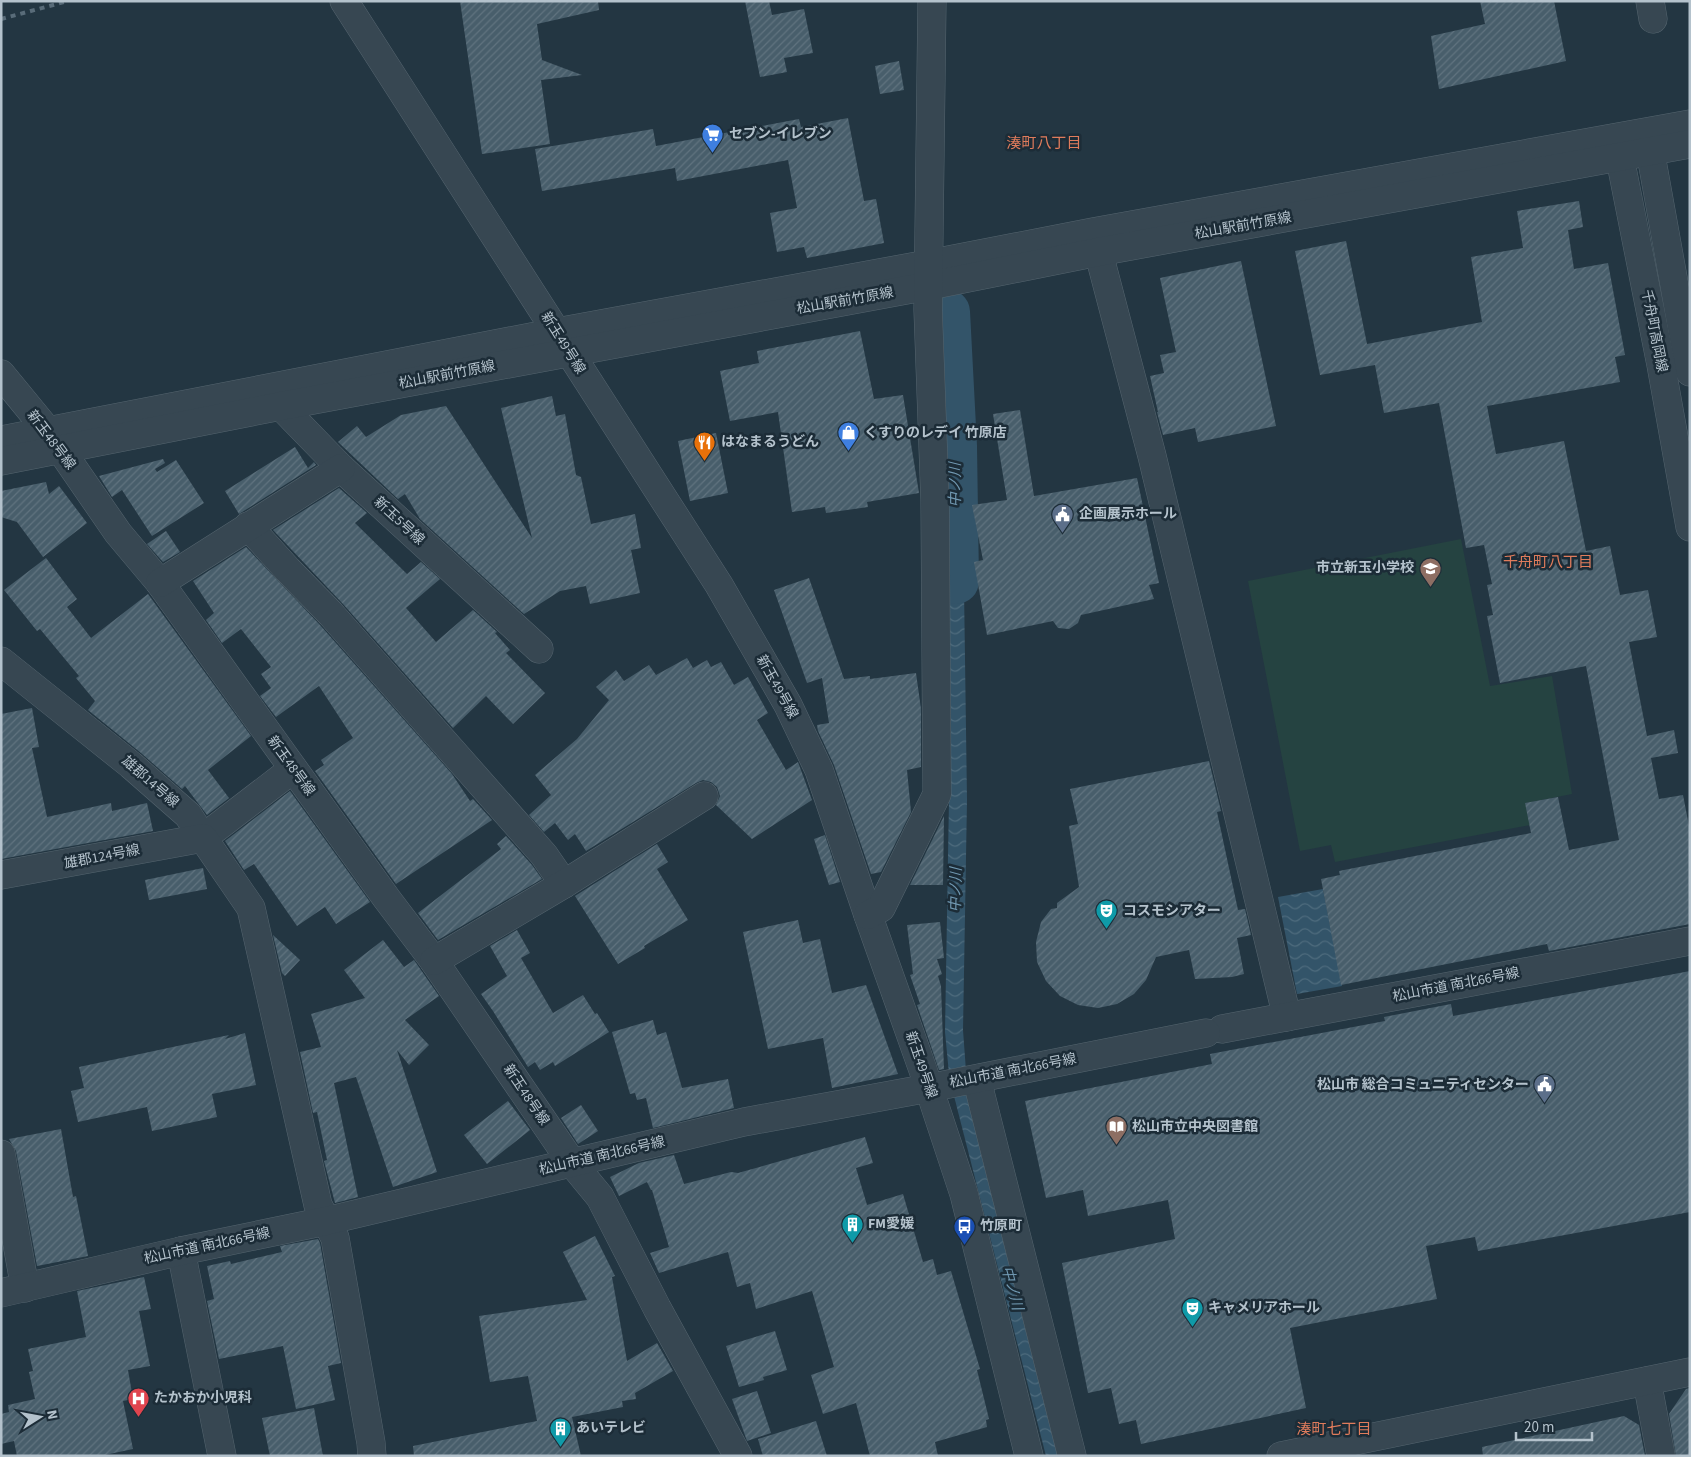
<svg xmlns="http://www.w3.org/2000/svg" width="1691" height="1457" font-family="'Source Sans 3','Noto Sans JP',sans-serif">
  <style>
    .pitch { fill: #254341 }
    .water { fill: url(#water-waves) }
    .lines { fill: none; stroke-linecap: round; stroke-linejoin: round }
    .river { stroke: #335469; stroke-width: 46 }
    .building { fill: url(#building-hatch) }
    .minor-casing { stroke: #55656f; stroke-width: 29 }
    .minor { stroke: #374752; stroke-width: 28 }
    .rail { stroke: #596c79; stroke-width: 4; stroke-dasharray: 5 5; stroke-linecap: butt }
    .labels { text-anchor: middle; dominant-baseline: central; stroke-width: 5; stroke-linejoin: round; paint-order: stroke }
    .poi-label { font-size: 14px; font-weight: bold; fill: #b4c2cc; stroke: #1c2c37; text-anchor: start }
    .street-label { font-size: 14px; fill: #b4c2cc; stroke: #1c2c37 }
    .neighbourhood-label { font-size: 15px; fill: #e07c5c; stroke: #1c2c37 }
    .water-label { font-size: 15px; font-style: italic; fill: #7199b2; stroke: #1c2c37 }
  </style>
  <defs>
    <pattern id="water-waves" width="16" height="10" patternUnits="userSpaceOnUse" patternTransform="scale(1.25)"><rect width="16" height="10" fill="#335469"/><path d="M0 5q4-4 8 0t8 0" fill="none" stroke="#4e6b7d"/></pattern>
    <pattern id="building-hatch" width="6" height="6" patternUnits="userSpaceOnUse" patternTransform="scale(1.25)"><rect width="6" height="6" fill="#485e6b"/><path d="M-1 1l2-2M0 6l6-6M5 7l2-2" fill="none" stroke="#60737f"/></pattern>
  </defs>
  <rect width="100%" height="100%" fill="#233642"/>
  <polygon class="pitch" points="1461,539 1490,686 1552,676 1572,794 1526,803 1530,825 1335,862 1331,845 1300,851 1248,581"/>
  <g class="water">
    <polygon points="954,310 962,449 961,475 946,476 939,313"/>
    <polygon points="963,518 967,800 963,1030 966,1071 949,1074 945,1032 949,799 946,519"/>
    <polygon points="1323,889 1342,986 1297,994 1278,897"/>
    <polygon points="970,1093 1064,1456 1046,1456 954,1096"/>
  </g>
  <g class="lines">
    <polyline class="river" points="947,312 954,446 956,581"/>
  </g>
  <g class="building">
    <polygon points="460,1 598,1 599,10 537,24 542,60 582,75 541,80 550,144 482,154"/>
    <polygon points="745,1 769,1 772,15 804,9 813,53 784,58 787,72 760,77"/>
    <polygon points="1480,1 1554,1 1566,61 1439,89 1431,36 1485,24"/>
    <polygon points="899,61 904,90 880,94 875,66"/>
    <polygon points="848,118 864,201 876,199 884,243 807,258 804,247 777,252 770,213 797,208 788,160 677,181 675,168 542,191 535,149 653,129 656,146 799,119 801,127"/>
    <polygon points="1579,201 1583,227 1568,230 1574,269 1608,263 1625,355 1615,357 1620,382 1487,406 1496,454 1564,441 1586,551 1610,546 1620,595 1648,590 1657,637 1629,642 1647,736 1674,730 1678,753 1651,758 1659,799 1683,795 1690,831 1690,924 1549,951 1547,944 1341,985 1321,879 1340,875 1339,871 1531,833 1525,803 1558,797 1569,850 1619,840 1586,666 1500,683 1487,616 1493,615 1487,585 1492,584 1484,545 1466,548 1439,403 1384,413 1375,365 1320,375 1295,251 1346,241 1367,344 1482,322 1471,257 1523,248 1517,211"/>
    <polygon points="1241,261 1276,426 1198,442 1195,428 1163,435 1157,412 1158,412 1150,376 1164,373 1160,355 1176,352 1160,278"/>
    <polygon points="860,331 874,399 903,395 919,493 867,502 868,507 826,513 825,507 792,512 778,412 730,421 720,371 759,363 757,351"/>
    <polygon points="552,396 556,416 565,414 576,475 581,477 591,524 635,514 641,548 631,550 640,593 590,604 586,586 560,591 524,614 420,519 405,494 398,499 338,442 357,426 366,437 401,415 446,406 532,538 501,408"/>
    <polygon points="1020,410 1034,496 1137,478 1159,583 1149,585 1154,599 1081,615 1078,623 1069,629 1058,628 1053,621 987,635 974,562 983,560 972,505 1007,500 993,414"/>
    <polygon points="716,433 728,493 690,501 678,441"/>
    <polygon points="295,447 308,468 314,462 316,465 239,514 225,491"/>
    <polygon points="163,459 165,463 155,469 157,472 176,460 204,503 152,536 122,490 112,497 99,476"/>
    <polygon points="46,482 49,494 59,486 87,523 43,557 17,522 1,517 1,491"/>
    <polygon points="339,488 367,513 355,523 407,574 421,562 440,579 406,608 436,642 473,610 497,632 495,633 510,650 506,653 545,693 513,724 486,696 453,728 343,604 273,530"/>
    <polygon points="166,531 180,552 163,562 147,544"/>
    <polygon points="246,547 320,625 452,774 470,801 473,799 492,820 396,884 315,771 324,765 321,760 353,738 319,686 276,717 260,696 271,688 261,674 271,667 241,629 222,643 206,620 214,613 193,581"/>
    <polygon points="46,558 77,599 67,607 91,638 148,594 251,736 208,770 229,798 207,815 185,786 182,789 141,753 88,710 95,701 76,678 79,676 40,629 37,631 4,590"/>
    <polygon points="809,578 844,679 870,676 870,679 916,673 921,709 921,767 907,770 911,812 881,872 871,874 834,765 818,731 817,725 829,723 822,678 807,683 774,590"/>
    <polygon points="687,658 693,668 707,660 711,667 721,662 734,685 748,677 768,713 757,720 786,770 798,762 812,800 752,839 716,805 720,796 717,787 711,782 703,780 696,783 586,851 575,834 568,840 555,823 544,832 529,815 551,795 535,775 577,739 609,700 596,687 616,670 624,681 649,665 656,675"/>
    <polygon points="32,708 39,747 32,748 47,817 111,803 112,811 147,803 153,831 1,859 1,714"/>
    <polygon points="1209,761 1221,811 1217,812 1238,910 1245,909 1251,935 1237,938 1244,974 1232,977 1195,979 1189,950 1156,957 1146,980 1134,994 1117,1004 1098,1008 1078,1005 1060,996 1046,981 1037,962 1036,942 1041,922 1051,909 1057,908 1057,903 1079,887 1069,826 1078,824 1070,789"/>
    <polygon points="290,791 370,902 336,924 325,907 297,926 254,864 244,870 225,841"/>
    <polygon points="944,816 943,885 910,885"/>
    <polygon points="825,835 840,882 829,885 814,839"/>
    <polygon points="506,836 532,865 542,879 438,940 418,913 501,849 497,844"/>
    <polygon points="657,844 668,862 657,869 688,920 644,946 645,948 618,964 575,896"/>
    <polygon points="203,868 207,889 149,900 145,880"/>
    <polygon points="798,920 803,943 820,939 832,993 866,985 898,1074 832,1088 823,1038 768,1049 743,932"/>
    <polygon points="940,922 944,958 937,959 942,974 938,976 941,986 944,1069 939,1070 917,1005 920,1004 910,975 913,974 907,925"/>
    <polygon points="517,930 530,953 521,958 553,1013 583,995 595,1014 597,1013 609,1032 555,1066 553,1062 540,1070 535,1062 528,1067 493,1011 481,994 507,976 490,946"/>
    <polygon points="273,935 300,960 285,976 282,973"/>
    <polygon points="383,940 404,967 414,960 439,996 405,1020 429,1045 409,1065 397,1050 437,1172 393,1187 356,1077 334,1083 358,1197 335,1203 324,1161 327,1160 317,1112 313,1113 300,1052 321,1047 311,1014 365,998 344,970"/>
    <polygon points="1690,971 1690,1212 1478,1251 1475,1237 1426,1246 1437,1299 1290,1328 1306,1408 1141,1444 1136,1420 1119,1424 1111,1388 1088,1393 1062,1263 1175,1239 1168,1200 1088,1216 1083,1190 1046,1198 1025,1101 1212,1064 1210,1054 1385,1021 1384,1017 1451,1004 1453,1016"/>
    <polygon points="653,1020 657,1035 666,1032 682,1088 728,1079 734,1108 653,1128 646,1098 637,1100 635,1093 630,1094 612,1032"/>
    <polygon points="245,1033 256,1085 212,1094 217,1117 152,1131 147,1107 78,1122 71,1091 84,1088 79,1067 229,1035 225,1039"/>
    <polygon points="508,1101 530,1130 487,1164 464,1135"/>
    <polygon points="581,1105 598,1131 578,1144 561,1118"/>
    <polygon points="61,1129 73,1197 76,1196 88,1256 37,1266 16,1151 9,1139"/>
    <polygon points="865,1137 873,1163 856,1168 867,1205 903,1194 923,1262 933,1259 937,1275 951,1271 980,1369 977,1370 989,1419 986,1420 987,1427 935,1442 938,1456 870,1456 856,1403 823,1414 811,1375 834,1367 812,1291 756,1309 750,1283 737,1287 728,1252 659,1273 650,1253 669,1247 652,1190 651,1190 647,1182 619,1196 610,1177 639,1163 674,1155 684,1184 731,1172 738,1173"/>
    <polygon points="595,1236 615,1276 612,1277 627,1361 657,1343 673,1371 635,1393 636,1399 622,1401 623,1407 572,1417 581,1456 414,1456 413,1446 537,1421 528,1376 490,1382 479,1316 587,1300 563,1252"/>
    <polygon points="318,1239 320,1243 341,1363 328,1366 335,1400 296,1409 283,1346 219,1359 207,1301 214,1299 207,1266 230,1261 231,1264 282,1252 280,1246"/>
    <polygon points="144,1277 151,1309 139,1311 150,1366 128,1370 133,1399 123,1401 133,1449 100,1456 17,1456 14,1441 1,1444 1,1414 9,1412 8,1405 35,1399 29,1372 33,1371 28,1349 86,1337 77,1291"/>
    <polygon points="775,1331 787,1370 763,1377 764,1380 739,1387 726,1346"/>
    <polygon points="1690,1388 1690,1456 1676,1456 1669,1414 1686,1389"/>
    <polygon points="757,1391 771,1433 747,1441 732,1399"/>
    <polygon points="314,1408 323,1456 270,1456 262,1418"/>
    <polygon points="1624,1416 1639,1425 1645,1456 1483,1456 1482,1447"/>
    <polygon points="816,1421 827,1456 763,1456 758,1439"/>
  </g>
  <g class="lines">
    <defs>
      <g id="minor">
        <polyline points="344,1 719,585 788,705 819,770 868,915 923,1070 964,1194 1029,1456"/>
        <polyline points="1650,1 1653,19"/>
        <polyline points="1647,133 1690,372"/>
        <polyline points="1616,138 1661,365 1690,527"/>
        <polyline points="1094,235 1152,456 1287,1017"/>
        <polyline points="1,374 47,430 118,533 160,583 387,899 434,961 572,1163 600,1197 657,1308 738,1456"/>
        <polyline points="271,396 341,468 539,649"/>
        <polyline points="1,440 557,332 928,264 1093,232 1690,124"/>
        <polyline points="1,461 281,406 928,286 1098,252 1690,144"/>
        <polyline points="248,526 288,570 331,614 544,855 564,884"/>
        <polyline points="160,583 341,468"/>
        <polyline points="1,661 131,765 188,815 203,838 293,769"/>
        <polyline points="1,875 203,838 251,908 318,1205 335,1238 371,1443 372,1456"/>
        <polyline points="868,915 881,908 937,794 935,501 928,310 932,1"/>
        <polyline points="434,961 564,884 704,796"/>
        <polyline points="1222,1029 1690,941"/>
        <polyline points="981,1078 980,1092 1072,1456"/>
        <polyline points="1,1154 25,1288"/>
        <polyline points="181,1251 222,1456"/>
        <polyline points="1,1293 181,1251 326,1221 744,1122 929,1088 1206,1033"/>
        <polyline points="1647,1381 1661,1456"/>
        <polyline points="1281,1456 1690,1372"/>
      </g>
    </defs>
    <use href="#minor" class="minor-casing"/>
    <use href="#minor" class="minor"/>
    <polyline class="rail" points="1,19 68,1"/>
  </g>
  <defs>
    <symbol id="supermarket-pin" viewBox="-11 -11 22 30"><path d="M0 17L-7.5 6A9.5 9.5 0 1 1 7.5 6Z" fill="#3f7fe0" stroke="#1c2c37"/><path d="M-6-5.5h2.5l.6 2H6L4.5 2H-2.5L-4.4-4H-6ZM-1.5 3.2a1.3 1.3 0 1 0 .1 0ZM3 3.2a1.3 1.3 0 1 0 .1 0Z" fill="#fff"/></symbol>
    <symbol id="shop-pin" viewBox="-11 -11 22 30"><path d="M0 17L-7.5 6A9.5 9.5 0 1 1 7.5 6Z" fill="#3f7fe0" stroke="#1c2c37"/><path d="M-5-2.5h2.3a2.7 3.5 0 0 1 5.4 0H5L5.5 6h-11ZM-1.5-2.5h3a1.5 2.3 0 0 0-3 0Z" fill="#fff"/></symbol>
    <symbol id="restaurant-pin" viewBox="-11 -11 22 30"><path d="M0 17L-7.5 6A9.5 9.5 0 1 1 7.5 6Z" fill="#e8710a" stroke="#1c2c37"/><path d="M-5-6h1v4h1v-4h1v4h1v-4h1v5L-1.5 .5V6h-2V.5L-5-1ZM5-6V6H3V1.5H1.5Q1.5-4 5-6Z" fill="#fff"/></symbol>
    <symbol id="civic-pin" viewBox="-11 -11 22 30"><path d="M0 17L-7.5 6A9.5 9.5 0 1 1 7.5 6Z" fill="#5c6f8a" stroke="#1c2c37"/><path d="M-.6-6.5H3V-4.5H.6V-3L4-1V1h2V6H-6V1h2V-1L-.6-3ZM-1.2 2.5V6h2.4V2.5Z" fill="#fff"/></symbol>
    <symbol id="school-pin" viewBox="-11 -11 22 30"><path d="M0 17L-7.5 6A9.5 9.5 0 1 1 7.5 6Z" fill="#8d6e63" stroke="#1c2c37"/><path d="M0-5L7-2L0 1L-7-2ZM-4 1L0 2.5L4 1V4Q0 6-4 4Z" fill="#fff"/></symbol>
    <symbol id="theatre-pin" viewBox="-11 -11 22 30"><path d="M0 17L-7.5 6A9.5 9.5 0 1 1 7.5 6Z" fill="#0f9aa8" stroke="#1c2c37"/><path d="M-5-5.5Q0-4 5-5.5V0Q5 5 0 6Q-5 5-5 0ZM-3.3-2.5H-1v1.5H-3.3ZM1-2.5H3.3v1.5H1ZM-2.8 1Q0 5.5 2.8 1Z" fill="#fff"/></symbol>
    <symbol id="library-pin" viewBox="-11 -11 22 30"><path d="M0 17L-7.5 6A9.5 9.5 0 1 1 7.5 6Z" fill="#8d6e63" stroke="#1c2c37"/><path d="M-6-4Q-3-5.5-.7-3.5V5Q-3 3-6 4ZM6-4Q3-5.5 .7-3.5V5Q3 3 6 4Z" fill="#fff"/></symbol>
    <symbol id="building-pin" viewBox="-11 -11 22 30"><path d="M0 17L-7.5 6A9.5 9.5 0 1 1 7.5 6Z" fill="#0f9aa8" stroke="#1c2c37"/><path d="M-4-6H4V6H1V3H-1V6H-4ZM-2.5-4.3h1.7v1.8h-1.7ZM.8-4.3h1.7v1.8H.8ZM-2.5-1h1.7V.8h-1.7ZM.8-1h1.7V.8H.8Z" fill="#fff"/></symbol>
    <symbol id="bus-pin" viewBox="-11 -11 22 30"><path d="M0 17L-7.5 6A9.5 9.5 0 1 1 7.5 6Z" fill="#1a4fb4" stroke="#1c2c37"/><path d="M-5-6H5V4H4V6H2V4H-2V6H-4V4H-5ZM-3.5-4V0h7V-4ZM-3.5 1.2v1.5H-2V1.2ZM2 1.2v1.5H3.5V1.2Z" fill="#fff"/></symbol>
    <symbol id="hospital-pin" viewBox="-11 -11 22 30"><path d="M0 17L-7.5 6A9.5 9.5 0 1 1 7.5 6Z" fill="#e0444e" stroke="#1c2c37"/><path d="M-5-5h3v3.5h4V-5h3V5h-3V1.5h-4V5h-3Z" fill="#fff"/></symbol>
  </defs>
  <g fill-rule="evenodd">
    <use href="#supermarket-pin" x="700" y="122" width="25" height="34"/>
    <use href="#shop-pin" x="836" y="420" width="25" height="34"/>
    <use href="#restaurant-pin" x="692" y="430" width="25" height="34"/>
    <use href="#civic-pin" x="1050" y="502" width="25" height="34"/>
    <use href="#school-pin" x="1418" y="556" width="25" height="34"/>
    <use href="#theatre-pin" x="1094" y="898" width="25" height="34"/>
    <use href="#civic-pin" x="1532" y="1072" width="25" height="34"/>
    <use href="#library-pin" x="1104" y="1114" width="25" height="34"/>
    <use href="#building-pin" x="840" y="1212" width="25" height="34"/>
    <use href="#bus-pin" x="952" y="1214" width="25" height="34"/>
    <use href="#theatre-pin" x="1180" y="1296" width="25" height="34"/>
    <use href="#hospital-pin" x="126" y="1386" width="25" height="34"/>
    <use href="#building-pin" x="548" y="1416" width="25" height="34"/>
  </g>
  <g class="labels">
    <g class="poi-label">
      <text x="729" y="134">セブン-イレブン</text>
      <text x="864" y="433">くすりのレデイ 竹原店</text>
      <text x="721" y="442">はなまるうどん</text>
      <text x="1079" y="514">企画展示ホール</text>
      <text x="1414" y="568" text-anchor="end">市立新玉小学校</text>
      <text x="1123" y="911">コスモシアター</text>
      <text x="1529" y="1085" text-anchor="end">松山市 総合コミュニティセンター</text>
      <text x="1132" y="1127">松山市立中央図書館</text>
      <text x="868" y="1224">FM愛媛</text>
      <text x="980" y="1226">竹原町</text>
      <text x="1208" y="1308">キャメリアホール</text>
      <text x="154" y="1398">たかおか小児科</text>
      <text x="576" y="1428">あいテレビ</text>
    </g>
    <g class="street-label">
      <text transform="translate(1243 226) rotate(-10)">松山駅前竹原線</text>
      <text transform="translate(845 301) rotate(-10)">松山駅前竹原線</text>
      <text transform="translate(1654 331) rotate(79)">千舟町高岡線</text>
      <text transform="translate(563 343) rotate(58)">新玉49号線</text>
      <text transform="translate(447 375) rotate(-11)">松山駅前竹原線</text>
      <text transform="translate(51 440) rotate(53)">新玉48号線</text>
      <text transform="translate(399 521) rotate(43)">新玉5号線</text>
      <text transform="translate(777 687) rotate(61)">新玉49号線</text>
      <text transform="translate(291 766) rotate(54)">新玉48号線</text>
      <text transform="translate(150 782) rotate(41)">雄郡14号線</text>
      <text transform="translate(102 857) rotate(-11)">雄郡124号線</text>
      <text transform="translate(1456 985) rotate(-11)">松山市道 南北66号線</text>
      <text transform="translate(921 1065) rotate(71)">新玉49号線</text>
      <text transform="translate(1013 1071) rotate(-11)">松山市道 南北66号線</text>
      <text transform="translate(526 1095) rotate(56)">新玉48号線</text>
      <text transform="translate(602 1156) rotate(-13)">松山市道 南北66号線</text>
      <text transform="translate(207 1246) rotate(-12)">松山市道 南北66号線</text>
    </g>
    <g class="neighbourhood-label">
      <text x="1044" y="143">湊町八丁目</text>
      <text x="1548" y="562">千舟町八丁目</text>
      <text x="1334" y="1429">湊町七丁目</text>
    </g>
    <g class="water-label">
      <text transform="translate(955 485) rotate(-90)">中ノ川</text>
      <text transform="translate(956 890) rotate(-89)">中ノ川</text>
      <text transform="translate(1012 1288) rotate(75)">中ノ川</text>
    </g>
  </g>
  <rect width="1691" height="1457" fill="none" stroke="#b4c2cc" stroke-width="5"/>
  <g transform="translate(40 1417) rotate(79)" stroke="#1c2c37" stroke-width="4" paint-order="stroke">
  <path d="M0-4L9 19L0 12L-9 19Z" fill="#b4c2cc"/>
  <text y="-8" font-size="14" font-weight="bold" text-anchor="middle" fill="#b4c2cc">N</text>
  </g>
  <path d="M1516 1432v8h76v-8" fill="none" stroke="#b4c2cc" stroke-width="2.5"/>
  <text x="1524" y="1432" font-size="15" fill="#b4c2cc" stroke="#1c2c37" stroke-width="4" paint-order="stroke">20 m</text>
</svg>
